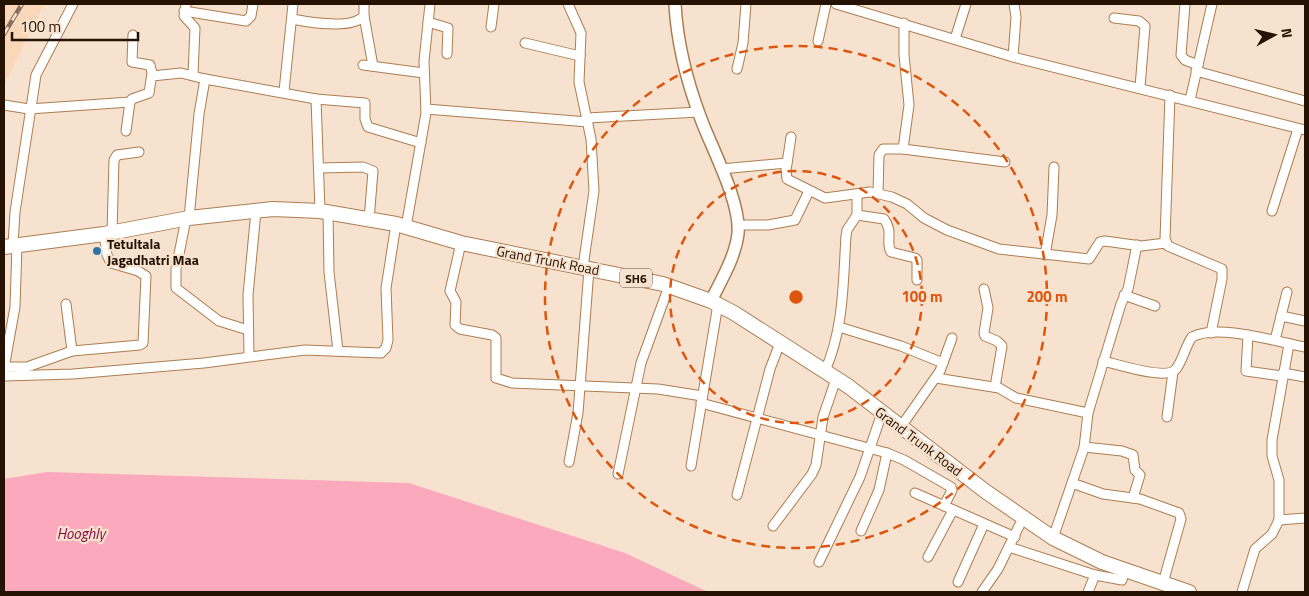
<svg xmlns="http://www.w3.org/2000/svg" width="1309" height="596" font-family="'Titillium Web',sans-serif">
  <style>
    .built { fill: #fad7b8 }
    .water { fill: #fba9bd }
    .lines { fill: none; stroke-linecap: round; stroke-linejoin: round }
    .minor-casing { stroke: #ac7d50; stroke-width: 11 }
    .tertiary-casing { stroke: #ac7d50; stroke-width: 14 }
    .primary-casing { stroke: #ac7d50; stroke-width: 16 }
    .minor { stroke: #fff; stroke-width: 9 }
    .tertiary { stroke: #fff; stroke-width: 11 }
    .primary { stroke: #fff; stroke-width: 14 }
    .rail-casing { stroke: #85715f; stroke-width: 4.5 }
    .rail { stroke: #f7e2cf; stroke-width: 2.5; stroke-dasharray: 8; stroke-linecap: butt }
    .ring { fill: none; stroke: #de550c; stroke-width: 2.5; stroke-dasharray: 9 6 }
    .poi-dot { fill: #2b75a8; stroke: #f7e2cf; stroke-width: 2 }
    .labels { text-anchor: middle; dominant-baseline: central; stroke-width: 4.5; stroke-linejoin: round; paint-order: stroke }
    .shield { fill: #f7e2cf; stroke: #645040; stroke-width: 1 }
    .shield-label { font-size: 12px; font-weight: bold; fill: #251202 }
    .poi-label { font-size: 14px; font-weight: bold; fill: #251202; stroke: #f7e2cf; text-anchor: start }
    .street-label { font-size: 14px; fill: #251202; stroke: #f7e2cf }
    .water-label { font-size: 15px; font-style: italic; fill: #870a41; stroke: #f7e2cf }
    .centre { fill: #de550c; stroke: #f7e2cf; stroke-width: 2.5 }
    .ring-label { font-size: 15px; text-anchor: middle; font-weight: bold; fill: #de550c; stroke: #f7e2cf; stroke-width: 4.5; stroke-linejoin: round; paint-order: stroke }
  </style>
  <rect width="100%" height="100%" fill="#f7e2cf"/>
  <polygon class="built" points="4,4 44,4 4,85"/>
  <polygon class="water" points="47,472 409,483 625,553 708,592 4,592 4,479"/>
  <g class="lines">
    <defs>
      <g id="minor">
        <polyline points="186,4 184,16 195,28 193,74"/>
        <polyline points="568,4 581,33 579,82 591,139 594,191 583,267"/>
        <polyline points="836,4 1013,57 1305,130"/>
        <polyline points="1185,4 1181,55 1185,60 1198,65"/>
        <polyline points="184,11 246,21 251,16 253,4"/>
        <polyline points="364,16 373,66"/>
        <polyline points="1114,18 1139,21 1145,26 1140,87"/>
        <path d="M292,19c16,3 59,11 72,-3v-12"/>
        <polyline points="428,22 448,28 447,54"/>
        <polyline points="491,27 494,4"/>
        <polyline points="955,39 966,4"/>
        <polyline points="818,41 826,4"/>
        <polyline points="525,43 580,56"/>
        <polyline points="1013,57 1016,17 1014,4"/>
        <polyline points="363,65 424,73"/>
        <polyline points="737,69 743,43 746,4"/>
        <polyline points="1196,71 1305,101"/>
        <polyline points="152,76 181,73 205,79 316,99 320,211"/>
        <polyline points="284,91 293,4"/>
        <polyline points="1170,95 1165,239 1168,246 1222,269 1222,279 1211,333"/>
        <polyline points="316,99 365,103 365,119 368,127 421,143"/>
        <polyline points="1190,100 1212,4"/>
        <polyline points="4,105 29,109 130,102"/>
        <polyline points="426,109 588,122"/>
        <polyline points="587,118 699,112"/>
        <polyline points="126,131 130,102 132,99 149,93 152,73 150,65 132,62 133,35"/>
        <polyline points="791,137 786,170 787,179 825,198 870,192 892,197 907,204 924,218 947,230 999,249 1089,259 1100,242 1105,241 1141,246 1166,243"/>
        <polyline points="903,149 909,105 904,55 904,23"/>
        <polyline points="320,168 363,167 373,171 369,220"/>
        <polyline points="721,169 787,163"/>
        <polyline points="878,193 879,155 883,149 903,149 1005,162"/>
        <polyline points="1272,211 1298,129"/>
        <polyline points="328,212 329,272 338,351"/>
        <path d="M857,215l27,4c10,13 1,23 7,33l24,6 2,2v20"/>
        <polyline points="189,218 199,114 205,79"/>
        <polyline points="186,219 176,269 176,288 219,321 248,330"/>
        <polyline points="738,225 768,225 795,220 809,191"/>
        <polyline points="406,227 426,113 424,61 430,4"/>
        <polyline points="112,232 114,160 117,155 139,152"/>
        <polyline points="461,243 450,291 456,302 455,325 460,329 492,335 496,338 496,378 512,383 658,389 702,396"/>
        <polyline points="13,245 15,212 36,75 73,4"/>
        <polyline points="1045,255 1052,215 1054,167"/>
        <polyline points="984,289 988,308 984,333 985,336 997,341 1002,346 995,387"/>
        <polyline points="1124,295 1155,306"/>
        <polyline points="66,304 72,351"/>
        <polyline points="1281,316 1305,321"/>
        <polyline points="839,327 901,346 943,363"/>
        <polyline points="1248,335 1246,371 1282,376"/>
        <polyline points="1275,340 1287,292"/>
        <polyline points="249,356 248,295 256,211"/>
        <path d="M1103,361c14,3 64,20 73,8 7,-9 9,-22 16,-32 26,-14 85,5 113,10"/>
        <polyline points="4,367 27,367 72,351 140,345 143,343 146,276 138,271 111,263 107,255 104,234"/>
        <polyline points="4,368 15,307 17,245"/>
        <path d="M825,371c19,-43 18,-88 21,-135l1,-6 10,-15v-21"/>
        <polyline points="1283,373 1305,377"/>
        <polyline points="4,376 73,374 204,363 305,350 381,353 386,348 388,340 386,288 396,224"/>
        <polyline points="936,378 999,388 1016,398 1088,413"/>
        <polyline points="701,403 887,453 904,460 951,487 952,490 944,506"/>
        <polyline points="1167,417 1173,372"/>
        <polyline points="900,428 940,371 952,338"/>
        <polyline points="1084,447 1122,451 1133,455 1135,470 1140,475 1133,498"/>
        <polyline points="569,462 578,413 589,269"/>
        <polyline points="691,466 718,304"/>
        <polyline points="618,474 641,363 669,286"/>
        <polyline points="1072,483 1103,494 1140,499 1179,513 1181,519 1163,583"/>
        <polyline points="915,493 1015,537"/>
        <polyline points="737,495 770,369 780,343"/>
        <polyline points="1279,520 1305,518"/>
        <polyline points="773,526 812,474 816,465 823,417 836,379"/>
        <polyline points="861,531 879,490 887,453"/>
        <polyline points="1053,538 1084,448 1088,413 1121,304 1128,289 1137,245"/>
        <polyline points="1009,547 1095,575"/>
        <polyline points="928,557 953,510"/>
        <polyline points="819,562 860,477 882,413"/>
        <polyline points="958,582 984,524"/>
        <polyline points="982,592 998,569 1023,518"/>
        <polyline points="1088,592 1095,575 1122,580 1125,570"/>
        <polyline points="1242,592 1255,549 1272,534 1279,520 1279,480 1272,456 1272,440 1289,344"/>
      </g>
      <path id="tertiary" d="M675,4c2,38 12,78 26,115 11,30 40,83 37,115 -3,24 -17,46 -27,67"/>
      <polyline id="primary" points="4,247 104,234 189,218 273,209 320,211 396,224 461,243 663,284 711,301 734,313 848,386 985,491 1053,538 1102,562 1189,592"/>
    </defs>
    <use href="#minor" class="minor-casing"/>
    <use href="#tertiary" class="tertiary-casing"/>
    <use href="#primary" class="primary-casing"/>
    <use href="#minor" class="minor"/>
    <use href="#tertiary" class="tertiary"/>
    <use href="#primary" class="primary"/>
    <defs>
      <polyline id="rail" points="4,34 22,4"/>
    </defs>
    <use href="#rail" class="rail-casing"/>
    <use href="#rail" class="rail"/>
  </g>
  <g class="ring">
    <circle cx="796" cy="297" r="126"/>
    <circle cx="796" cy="297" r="251"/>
  </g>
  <circle class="poi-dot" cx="97" cy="251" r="5"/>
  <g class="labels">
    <rect class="shield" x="620" y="268.5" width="32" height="19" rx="4"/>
    <g class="shield-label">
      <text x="636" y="278">SH6</text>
    </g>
    <g class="poi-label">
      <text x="107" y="243">Tetultala<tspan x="107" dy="16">Jagadhatri Maa</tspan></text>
    </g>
    <g class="street-label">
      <text transform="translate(548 260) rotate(11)">Grand Trunk Road</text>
      <text transform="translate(919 441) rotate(37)">Grand Trunk Road</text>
    </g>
    <g class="water-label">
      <text x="81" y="533">Hooghly</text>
    </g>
  </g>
  <circle cx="796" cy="297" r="8" class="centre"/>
  <g class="ring-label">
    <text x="922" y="302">100 m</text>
    <text x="1047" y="302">200 m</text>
  </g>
  <rect width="1309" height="596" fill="none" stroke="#251202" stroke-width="10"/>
  <g transform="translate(1274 35) rotate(82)" stroke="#f7e2cf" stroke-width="4" paint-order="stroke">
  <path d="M0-4L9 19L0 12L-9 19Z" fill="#251202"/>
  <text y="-8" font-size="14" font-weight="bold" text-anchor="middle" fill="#251202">N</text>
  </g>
  <path d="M12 32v8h126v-8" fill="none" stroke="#251202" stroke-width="2.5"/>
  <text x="20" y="32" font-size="15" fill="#251202" stroke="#f7e2cf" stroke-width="4" paint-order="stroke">100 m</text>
</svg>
